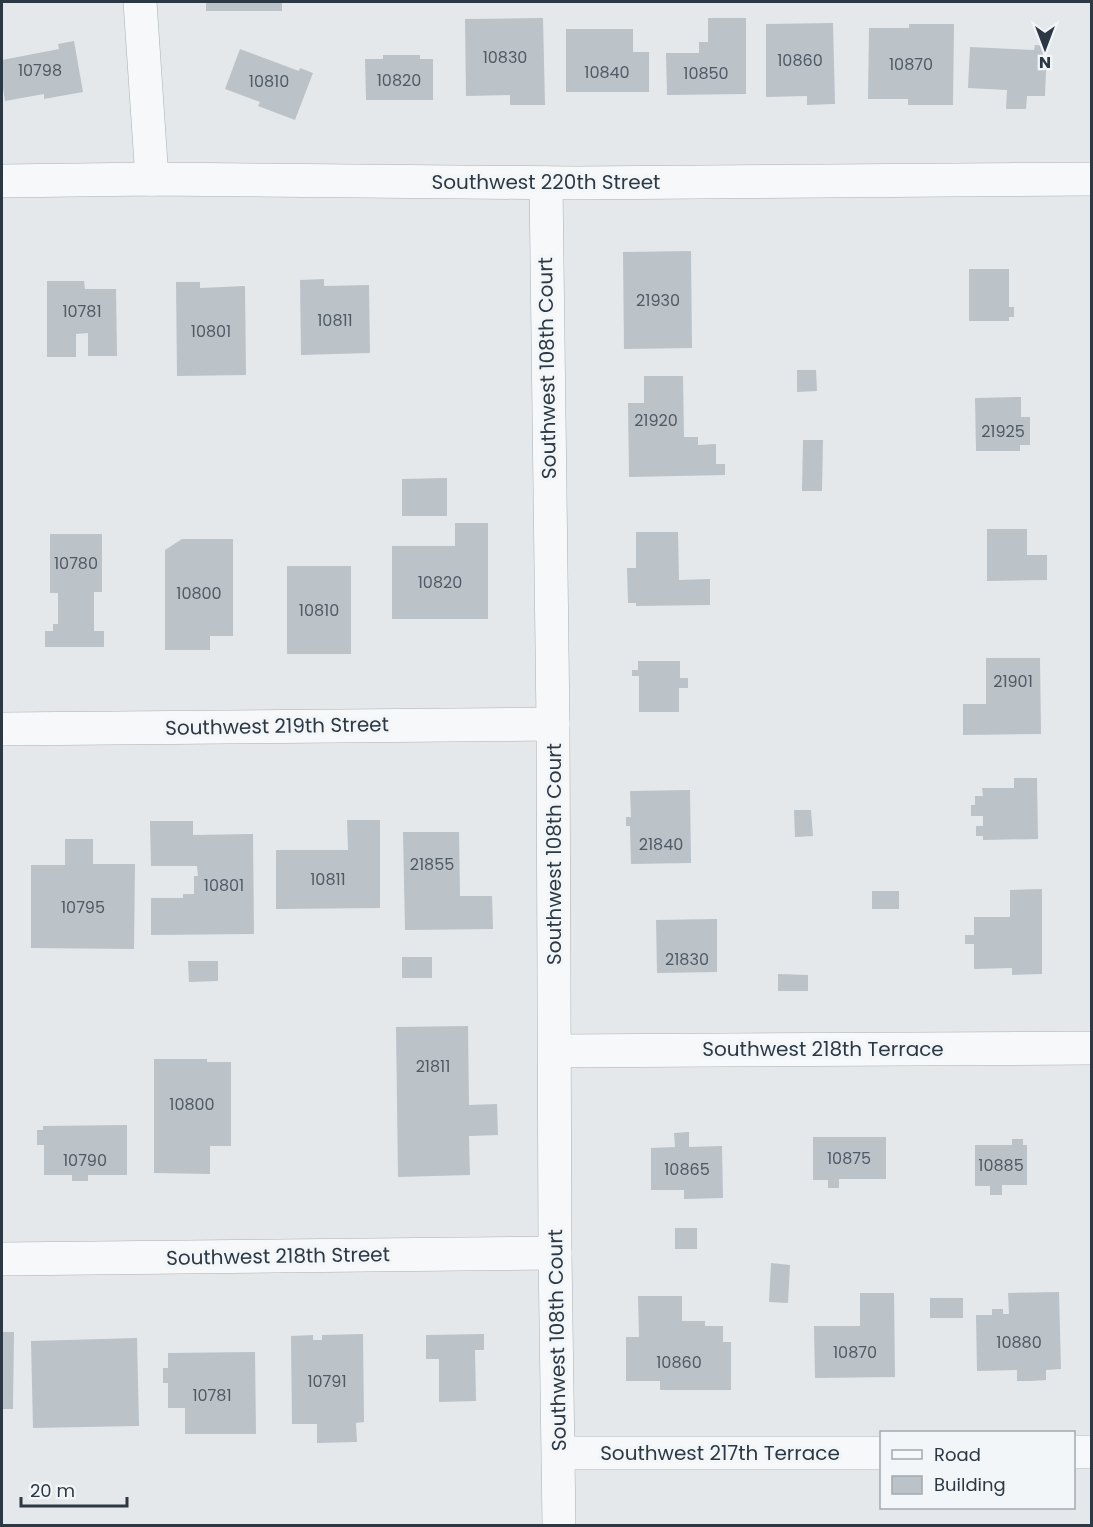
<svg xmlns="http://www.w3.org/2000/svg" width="1093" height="1527" font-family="Poppins,sans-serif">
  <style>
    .building { fill: #bbc2c8 }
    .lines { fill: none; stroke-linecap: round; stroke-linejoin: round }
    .street-casing { stroke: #a9b0b5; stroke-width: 34 }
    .street { stroke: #f6f8f9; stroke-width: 33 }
    .labels { text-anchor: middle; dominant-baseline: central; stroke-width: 6; stroke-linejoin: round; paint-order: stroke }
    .number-label { font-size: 16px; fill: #505a64 }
    .street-label { font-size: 20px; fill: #2c3843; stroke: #f3f6f8 }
  </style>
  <rect width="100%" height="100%" fill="#e4e8eb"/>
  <g class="building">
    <rect x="206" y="2" width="76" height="9"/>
    <polygon points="543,18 545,105 510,105 510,95 466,96 465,19"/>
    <polygon points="708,18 746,18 746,94 667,95 666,53 699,53 699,42 708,42"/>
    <polygon points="833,23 835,104 807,105 807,96 766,97 766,24"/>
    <polygon points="909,24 954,24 953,105 908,105 908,99 868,99 869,28 909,28"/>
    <polygon points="566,29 633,29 633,52 649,52 649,92 566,92"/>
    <polygon points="74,41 83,92 44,99 44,94 5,101 2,80 2,60 59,49 58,44"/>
    <polygon points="1035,45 1047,46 1045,96 1027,96 1026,109 1006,109 1007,90 968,88 970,47 1034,50"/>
    <polygon points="240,49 299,71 300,68 313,73 295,120 258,106 260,102 225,89"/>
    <polygon points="383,55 420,55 420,59 433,59 433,100 366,100 365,59 383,59"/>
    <polygon points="691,251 692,348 624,349 623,252"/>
    <polygon points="969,269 1009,269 1009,307 1014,307 1014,317 1009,317 1009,321 969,321"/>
    <polygon points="324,279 324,286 369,285 370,353 301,355 300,280"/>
    <polygon points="47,281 84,281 85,289 116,289 117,356 88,356 88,333 76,334 76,357 47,357"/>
    <polygon points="176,282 200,282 200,288 245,286 246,375 177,376"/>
    <polygon points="797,370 816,370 817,391 797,392"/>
    <polygon points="644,376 683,376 684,437 698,437 698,445 716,444 716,464 725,464 725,475 629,477 628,403 644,403"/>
    <polygon points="1021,397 1021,417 1030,417 1030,445 1020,445 1020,451 976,451 975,398"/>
    <polygon points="803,440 823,440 822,491 802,491"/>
    <polygon points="447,478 447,516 402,516 402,479"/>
    <polygon points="455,523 488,523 488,619 392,619 392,546 455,546"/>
    <polygon points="987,529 1027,529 1027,555 1047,555 1047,580 987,581"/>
    <polygon points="636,532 678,532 679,580 710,579 710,605 636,606 636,603 628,603 627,568 636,568"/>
    <polygon points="50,534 102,534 102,592 94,592 94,631 104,631 104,647 45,647 45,631 53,631 53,624 58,624 58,593 50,593"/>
    <polygon points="182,539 233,539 233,636 210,636 210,650 165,650 165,550"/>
    <rect x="287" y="566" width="64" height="88"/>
    <polygon points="986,658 1040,658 1041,734 963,735 963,704 986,704"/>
    <polygon points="638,661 680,661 680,678 688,678 688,688 679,688 679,712 639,712 639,676 632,676 632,670 638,670"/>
    <polygon points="1014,778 1037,778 1038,839 983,840 983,836 976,836 976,826 983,826 983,816 971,816 971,805 975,805 975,796 983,796 982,788 1014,788"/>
    <polygon points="690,790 691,863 631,864 630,826 626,826 626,817 631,817 630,791"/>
    <polygon points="794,810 811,810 813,836 795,837"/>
    <polygon points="347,820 380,820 380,908 276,909 276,850 348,850"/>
    <polygon points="150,821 193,821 193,835 253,834 254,934 151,935 151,898 183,898 183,894 194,894 194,876 198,876 197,866 151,866"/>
    <polygon points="403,832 459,832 460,896 492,896 493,929 405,930"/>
    <polygon points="65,839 93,839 93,864 135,864 134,949 31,948 31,865 65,865"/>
    <polygon points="1042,889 1042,974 1012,975 1012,968 974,969 974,944 965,944 965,935 974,935 974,917 1010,917 1010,890"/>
    <rect x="872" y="891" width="27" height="18"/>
    <polygon points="717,919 717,972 657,973 656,920"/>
    <rect x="402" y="957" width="30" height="21"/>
    <polygon points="188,961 218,961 218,981 189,982"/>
    <polygon points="778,974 808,975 808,991 778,991"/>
    <polygon points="468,1026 469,1105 497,1104 498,1135 469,1136 470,1175 398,1177 396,1027"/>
    <polygon points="154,1059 207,1059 207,1062 231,1062 231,1146 210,1146 210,1174 154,1173"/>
    <polygon points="127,1125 127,1175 88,1175 88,1181 72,1181 72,1175 44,1175 44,1145 37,1145 37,1130 43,1130 43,1126"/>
    <polygon points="689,1132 689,1147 722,1146 723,1198 684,1199 684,1190 651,1190 651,1148 675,1147 674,1133"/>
    <polygon points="813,1137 886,1137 886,1179 839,1179 839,1188 828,1188 828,1180 813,1180"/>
    <polygon points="1012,1139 1023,1139 1023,1145 1027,1145 1027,1185 1002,1185 1002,1195 990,1195 990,1186 975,1186 975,1145 1012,1145"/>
    <rect x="675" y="1228" width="22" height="21"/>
    <polygon points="771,1263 790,1265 788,1303 769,1302"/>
    <polygon points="1059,1292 1061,1369 1046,1370 1046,1380 1031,1381 1017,1381 1017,1370 977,1371 976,1315 992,1315 992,1309 1003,1309 1003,1314 1009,1314 1008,1293"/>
    <polygon points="860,1293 894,1293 895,1377 815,1378 814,1326 860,1326"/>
    <polygon points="638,1296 682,1296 682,1321 705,1321 705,1326 723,1326 723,1342 731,1342 731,1390 660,1390 660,1381 626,1381 626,1337 639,1337"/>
    <rect x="930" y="1298" width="33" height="20"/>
    <polygon points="2,1332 14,1332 13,1409 2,1409"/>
    <polygon points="363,1334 364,1422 356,1423 357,1442 317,1443 317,1424 292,1424 291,1336 313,1335 313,1340 322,1340 322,1335"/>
    <polygon points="484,1334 484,1350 475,1350 476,1401 439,1402 439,1359 426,1359 426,1335"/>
    <polygon points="137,1338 139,1426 33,1428 31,1341"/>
    <polygon points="255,1352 256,1434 185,1434 185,1408 168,1408 168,1383 163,1383 163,1368 168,1368 168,1353"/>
  </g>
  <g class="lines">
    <defs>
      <g id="street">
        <polyline points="140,2 152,179"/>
        <polyline points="2,181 152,179 576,183 1092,179"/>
        <polyline points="546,183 553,724 555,1253 559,1526"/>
        <polyline points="2,729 553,724"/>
        <polyline points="555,1051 1092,1048"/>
        <polyline points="2,1259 555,1253"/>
        <polyline points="1074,1452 1092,1452"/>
        <polyline points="559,1453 882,1453"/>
      </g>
    </defs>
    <use href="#street" class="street-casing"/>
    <use href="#street" class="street"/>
  </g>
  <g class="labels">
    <g class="number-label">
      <text x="505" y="57">10830</text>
      <text x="800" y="60">10860</text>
      <text x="911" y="64">10870</text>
      <text x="40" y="70">10798</text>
      <text x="607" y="72">10840</text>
      <text x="706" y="73">10850</text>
      <text x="399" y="80">10820</text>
      <text x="269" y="81">10810</text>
      <text x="658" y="300">21930</text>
      <text x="82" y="311">10781</text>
      <text x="335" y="320">10811</text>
      <text x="211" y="331">10801</text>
      <text x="656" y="420">21920</text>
      <text x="1003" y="431">21925</text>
      <text x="76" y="563">10780</text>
      <text x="440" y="582">10820</text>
      <text x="199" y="593">10800</text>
      <text x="319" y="610">10810</text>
      <text x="1013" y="681">21901</text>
      <text x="661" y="844">21840</text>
      <text x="432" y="864">21855</text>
      <text x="328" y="879">10811</text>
      <text x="224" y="885">10801</text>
      <text x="83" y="907">10795</text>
      <text x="687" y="959">21830</text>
      <text x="433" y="1066">21811</text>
      <text x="192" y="1104">10800</text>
      <text x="849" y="1158">10875</text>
      <text x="85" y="1160">10790</text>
      <text x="1001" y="1165">10885</text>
      <text x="687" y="1169">10865</text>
      <text x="1019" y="1342">10880</text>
      <text x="855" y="1352">10870</text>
      <text x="679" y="1362">10860</text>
      <text x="327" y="1381">10791</text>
      <text x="212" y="1395">10781</text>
    </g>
    <g class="street-label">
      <text x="546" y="182">Southwest 220th Street</text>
      <text transform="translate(547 368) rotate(-91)">Southwest 108th Court</text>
      <text transform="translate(277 726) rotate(-1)">Southwest 219th Street</text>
      <text transform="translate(554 854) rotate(-90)">Southwest 108th Court</text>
      <text x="823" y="1049">Southwest 218th Terrace</text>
      <text transform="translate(278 1256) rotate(-1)">Southwest 218th Street</text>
      <text transform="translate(557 1340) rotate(-91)">Southwest 108th Court</text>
      <text x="720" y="1453">Southwest 217th Terrace</text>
    </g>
  </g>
  <rect width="1093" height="1527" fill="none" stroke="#2c3843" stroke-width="6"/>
  <rect x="880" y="1431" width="195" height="78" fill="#f3f6f8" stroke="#a3aab0" stroke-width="1.5"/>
  <rect x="892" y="1450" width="30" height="9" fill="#f6f8f9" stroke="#a3aab0" stroke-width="1.5"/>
  <text x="934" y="1461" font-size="18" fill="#2c3843">Road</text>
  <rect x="892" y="1476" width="30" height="18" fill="#bbc2c8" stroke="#a3aab0" stroke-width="1.5"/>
  <text x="934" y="1491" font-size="18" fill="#2c3843">Building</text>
  <g transform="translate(1045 48) rotate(180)" stroke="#f3f6f8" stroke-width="4.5" paint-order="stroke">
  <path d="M0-4.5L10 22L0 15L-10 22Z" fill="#2c3843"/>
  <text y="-9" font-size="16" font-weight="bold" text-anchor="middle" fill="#2c3843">N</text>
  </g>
  <path d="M21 1497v9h106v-9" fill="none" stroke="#2c3843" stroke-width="3"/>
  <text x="30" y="1497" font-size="18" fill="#2c3843" stroke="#f3f6f8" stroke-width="4.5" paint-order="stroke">20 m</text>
</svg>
